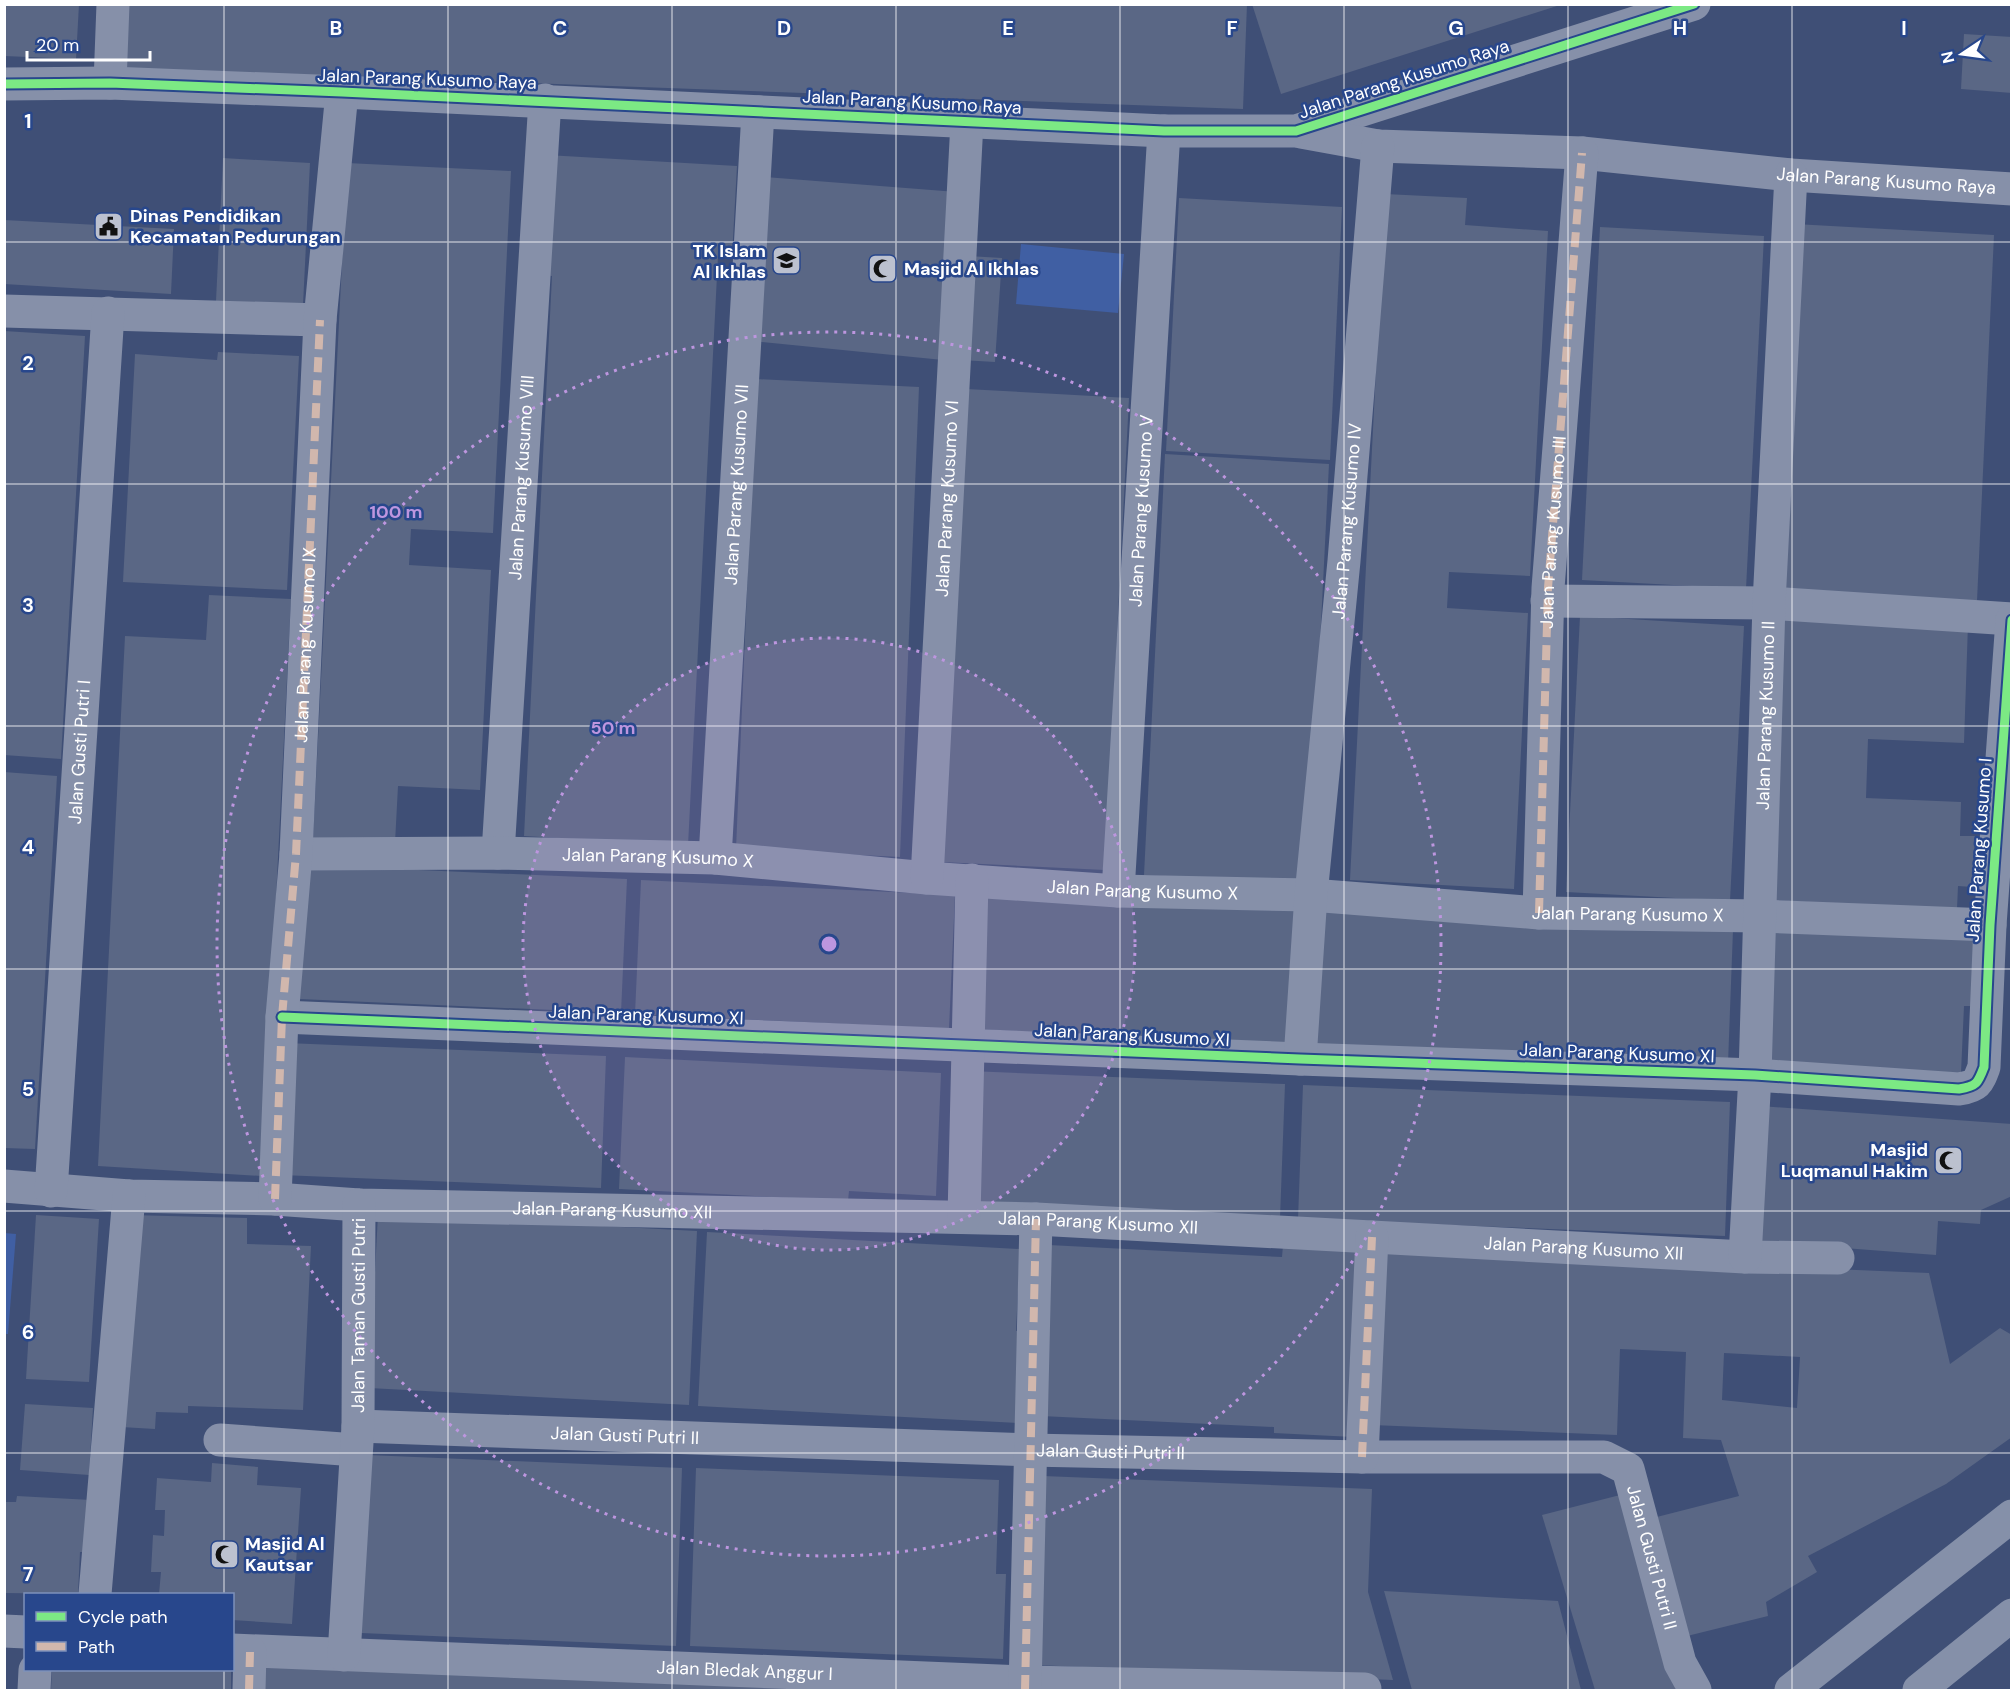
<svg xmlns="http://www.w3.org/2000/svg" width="2016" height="1695" font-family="'DM Sans',sans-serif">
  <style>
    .green { fill: #405fa3 }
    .building { fill: #5a6785; fill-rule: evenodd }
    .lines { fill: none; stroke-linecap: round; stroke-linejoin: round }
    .minor { stroke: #8690a9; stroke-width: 33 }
    .primary { stroke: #8590a9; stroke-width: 33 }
    .quiet { stroke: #d1b7ad; stroke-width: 8; stroke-dasharray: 15 8; stroke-linecap: butt }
    .cycleway-casing { stroke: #28478c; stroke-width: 13 }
    .cycleway { stroke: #7ce984; stroke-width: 9 }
    .grid { fill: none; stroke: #fff; stroke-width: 1.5; stroke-opacity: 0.55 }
    .ring { fill: none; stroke: #bd96df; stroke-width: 3; stroke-dasharray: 3 6 }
    .labels { text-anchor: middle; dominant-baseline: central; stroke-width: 5; stroke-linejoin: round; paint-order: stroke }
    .street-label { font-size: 18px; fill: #fff; stroke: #28478c }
    .poi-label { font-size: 18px; font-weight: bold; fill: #fff; stroke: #28478c; text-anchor: start }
    .grid-label { font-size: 20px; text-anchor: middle; font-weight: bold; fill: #fff; stroke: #28478c; stroke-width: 5; stroke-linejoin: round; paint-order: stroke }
    .centre { fill: #bd96df; stroke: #28478c; stroke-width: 3 }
    .ring-label { font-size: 18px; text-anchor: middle; font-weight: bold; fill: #bd96df; stroke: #28478c; stroke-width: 5; stroke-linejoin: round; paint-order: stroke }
  </style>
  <rect width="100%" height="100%" fill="#3f4f76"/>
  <g class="green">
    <polygon points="1021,244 1124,254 1118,313 1016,304"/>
    <polygon points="4,1233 16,1234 8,1334 4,1334"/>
  </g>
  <g class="building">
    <polygon points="4,4 79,4 76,59 4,56"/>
    <polygon points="119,4 1247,4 1243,109 117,68"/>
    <polygon points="1252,4 1560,4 1560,5 1281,94"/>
    <polygon points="1964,34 2012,37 2012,93 1961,89"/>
    <polygon points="547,155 737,166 732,257 718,256 688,846 524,836 552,276 541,275"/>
    <polygon points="223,158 310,163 303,305 216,301"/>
    <polygon points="347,163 511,171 493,533 411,529 409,565 491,570 480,790 398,786 395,843 313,839"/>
    <polygon points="765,177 957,192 943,360 752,341"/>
    <polygon points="1385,194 1467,198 1465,225 1548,231 1530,576 1449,572 1447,608 1528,613 1514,889 1350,880"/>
    <polygon points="1179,198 1342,207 1330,460 1166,451"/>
    <polygon points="4,220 174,229 171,294 4,284"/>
    <polygon points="1795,224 1994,235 1977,601 1777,591"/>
    <polygon points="1600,227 1764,236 1746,589 1582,580"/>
    <polygon points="968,256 1002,258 995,362 961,360"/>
    <polygon points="4,331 85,336 61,759 4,755"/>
    <polygon points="218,352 299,356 287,590 123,582 135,354 217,360"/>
    <polygon points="756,379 919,387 900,857 736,849"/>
    <polygon points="966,389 1129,398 1105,870 941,862"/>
    <polygon points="1165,454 1329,464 1308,883 1144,875"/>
    <polygon points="209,595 291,599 262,1176 98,1166 125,636 206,640"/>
    <polygon points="1580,616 1744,626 1730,901 1566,892"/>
    <polygon points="1778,616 1968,624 1964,743 1868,739 1866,798 1961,802 1960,836 1975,836 1972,887 1958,886 1957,909 1766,900"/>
    <polygon points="4,772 57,776 35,1149 4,1148"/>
    <polygon points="305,865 627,879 621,1013 299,999"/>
    <polygon points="641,880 955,895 949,1029 635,1014"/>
    <polygon points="979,895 1304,911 1298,1044 974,1029"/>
    <polygon points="1316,911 1733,930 1728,1064 1311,1044"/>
    <polygon points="1763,929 1975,939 1972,1006 1964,1006 1961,1073 1757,1064"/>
    <polygon points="286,1043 606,1056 601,1188 281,1175"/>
    <polygon points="625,1057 941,1073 936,1196 849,1191 848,1201 619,1189"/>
    <polygon points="970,1071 1285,1084 1280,1218 965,1206"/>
    <polygon points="1303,1085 1730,1102 1725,1236 1298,1219"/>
    <polygon points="1760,1106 2012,1124 2012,1196 1981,1210 1980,1224 1938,1221 1936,1255 1751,1241"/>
    <polygon points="378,1214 697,1231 689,1405 369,1388"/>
    <polygon points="36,1215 99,1219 89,1382 26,1379"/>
    <polygon points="130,1215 247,1218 247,1244 311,1246 303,1410 188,1406 188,1413 156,1412 155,1429 121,1427"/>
    <polygon points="707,1232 1020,1249 1016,1331 1023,1331 1018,1423 698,1406"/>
    <polygon points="1049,1245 1282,1257 1283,1245 1362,1249 1353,1437 1274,1433 1274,1427 1041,1416"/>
    <path d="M1379,1250l550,23 21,91 50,-36 12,7v102l-66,47 -138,72 9,16 -51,30 2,14 -93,23 -30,-119 94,-24 -18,-56 -38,-2 3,-86 -66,-3 -3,86 -245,-10zM1724,1353l76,4 -3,51 -75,-8z"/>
    <polygon points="25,1404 93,1408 89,1475 20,1470"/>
    <polygon points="368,1455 682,1468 676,1646 361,1633"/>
    <polygon points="212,1463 258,1467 257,1485 301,1488 292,1624 232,1620 232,1594 159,1594 161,1572 151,1572 153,1535 164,1536 165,1510 155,1510 157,1478 211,1482"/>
    <polygon points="696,1468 999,1480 996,1574 1006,1574 1003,1659 690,1646"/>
    <polygon points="1043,1476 1372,1489 1368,1592 1393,1680 1035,1665"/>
    <polygon points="1620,1495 1676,1690 1595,1690 1542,1515"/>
    <polygon points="17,1496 91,1500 88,1552 80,1552 78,1594 4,1593 4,1502 16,1502"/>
    <polygon points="1384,1591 1558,1601 1581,1690 1412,1690"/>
    <polygon points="265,1663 906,1690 263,1690"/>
    <polygon points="52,1670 231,1670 231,1690 51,1690"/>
  </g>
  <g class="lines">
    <g class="minor">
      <polyline points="110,83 113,4"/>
      <polyline points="4,84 110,83 342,92 1164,131 1296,131 1694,4"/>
      <path id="s1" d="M1301,132l77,14 204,7 209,22 221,14"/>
      <polyline points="4,311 320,320"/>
      <polyline points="1547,601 1769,603 2012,619"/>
      <path id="s2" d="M498,853l47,-753"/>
      <path id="s3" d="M296,854l202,-1 217,5 212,20 191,13 193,4 228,18 221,3 230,9"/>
      <path id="s4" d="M715,858l43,-746"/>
      <path id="s5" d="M927,878l40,-756"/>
      <path id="s6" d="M1118,891l46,-760"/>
      <path id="s7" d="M1539,913l9,-325 34,-435"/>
      <path d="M282,1017l1018,42 455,16 204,14c18,-3 19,-6 25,-22l6,-142 22,-305"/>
      <path id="s8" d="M1300,1059l11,-164 33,-334 34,-415"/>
      <path id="s9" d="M4,1186l125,10 146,3 84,6 677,14 709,38 93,1"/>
      <path id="s10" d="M51,1191l57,-878"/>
      <path id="s11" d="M275,1199l7,-182 14,-163 24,-534 22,-228"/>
      <polyline points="964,1217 972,880"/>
      <path id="s12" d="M1745,1257l10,-182 14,-472 22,-428"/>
      <path id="s13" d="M358,1426l671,24 333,7h242l24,12 52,194 15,27"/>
      <polyline points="220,1440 356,1450"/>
      <polyline points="1362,1457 1372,1237"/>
      <polyline points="95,1594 129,1196"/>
      <polyline points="4,1631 26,1632"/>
      <path id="s14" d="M232,1650l793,32 340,7"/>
      <path id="s15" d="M344,1655l14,-229 1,-221"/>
      <polyline points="34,1690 35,1670"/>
      <polyline points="249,1690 250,1652"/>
      <polyline points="1025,1690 1036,1219"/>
    </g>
    <g class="primary">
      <polyline points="1791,1690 2012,1516"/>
      <polyline points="1919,1690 2012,1615"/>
    </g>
    <g class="quiet">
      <polyline points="1539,913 1548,588 1582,153"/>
      <polyline points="275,1199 282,1017 296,854 320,320"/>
      <polyline points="1362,1457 1372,1237"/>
      <polyline points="249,1690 250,1652"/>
      <polyline points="1025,1690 1036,1219"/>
    </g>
    <defs>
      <g id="cycleway">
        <polyline points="4,84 110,83 342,92 1164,131 1296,131 1694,4"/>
        <path d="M282,1017l1018,42 455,16 204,14c18,-3 19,-6 25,-22l6,-142 22,-305"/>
      </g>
    </defs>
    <use href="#cycleway" class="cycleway-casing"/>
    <use href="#cycleway" class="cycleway"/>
  </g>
  <path class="grid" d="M224,4v1590M448,4v1686M672,4v1686M896,4v1686M1120,4v1686M1344,4v1686M1568,4v1686M1792,4v1686M4,242h2008M4,484h2008M4,726h2008M4,969h2008M4,1211h2008M4,1453h2008M224,1670v20"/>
  <circle cx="829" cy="944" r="306" fill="#bd96df" fill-opacity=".12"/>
  <g class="ring">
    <circle cx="829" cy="944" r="306"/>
    <circle cx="829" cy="944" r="612"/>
  </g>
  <defs>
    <symbol id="civic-square" viewBox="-11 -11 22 22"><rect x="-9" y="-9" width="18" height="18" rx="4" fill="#bcc1cf" stroke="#28478c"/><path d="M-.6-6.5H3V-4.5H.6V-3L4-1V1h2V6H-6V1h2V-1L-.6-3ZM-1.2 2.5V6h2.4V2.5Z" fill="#111"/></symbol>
    <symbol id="school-square" viewBox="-11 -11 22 22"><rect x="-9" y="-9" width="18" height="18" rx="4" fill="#bcc1cf" stroke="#28478c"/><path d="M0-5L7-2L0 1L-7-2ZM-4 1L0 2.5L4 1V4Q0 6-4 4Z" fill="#111"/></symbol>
    <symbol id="mosque-square" viewBox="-11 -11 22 22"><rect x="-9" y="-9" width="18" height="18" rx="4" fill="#bcc1cf" stroke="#28478c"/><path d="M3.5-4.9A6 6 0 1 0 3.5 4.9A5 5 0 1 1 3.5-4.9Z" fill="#111"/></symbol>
  </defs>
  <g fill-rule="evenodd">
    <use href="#civic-square" x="92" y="210" width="33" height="33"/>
    <use href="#school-square" x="770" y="244" width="33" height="33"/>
    <use href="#mosque-square" x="866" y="252" width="33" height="33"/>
    <use href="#mosque-square" x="1932" y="1144" width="33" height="33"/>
    <use href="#mosque-square" x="208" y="1538" width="33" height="33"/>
  </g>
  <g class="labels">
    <g class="street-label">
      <text transform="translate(427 79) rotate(2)">Jalan Parang Kusumo Raya</text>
      <text transform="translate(1404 79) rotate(-18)">Jalan Parang Kusumo Raya</text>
      <text transform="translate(912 102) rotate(3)">Jalan Parang Kusumo Raya</text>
      <text stroke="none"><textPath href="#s1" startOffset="588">Jalan Parang Kusumo Raya</textPath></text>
      <text stroke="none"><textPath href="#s2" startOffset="376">Jalan Parang Kusumo VIII</textPath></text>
      <text stroke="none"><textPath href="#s4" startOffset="374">Jalan Parang Kusumo VII</textPath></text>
      <text stroke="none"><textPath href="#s5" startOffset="380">Jalan Parang Kusumo VI</textPath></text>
      <text stroke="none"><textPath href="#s6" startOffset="381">Jalan Parang Kusumo V</textPath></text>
      <text stroke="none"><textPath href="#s8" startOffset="540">Jalan Parang Kusumo IV</textPath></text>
      <text stroke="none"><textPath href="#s7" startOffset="381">Jalan Parang Kusumo III</textPath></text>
      <text stroke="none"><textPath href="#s11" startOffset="555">Jalan Parang Kusumo IX</textPath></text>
      <text stroke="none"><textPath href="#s12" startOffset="542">Jalan Parang Kusumo II</textPath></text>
      <text stroke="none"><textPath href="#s10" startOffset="440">Jalan Gusti Putri I</textPath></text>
      <text transform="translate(1979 850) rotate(-86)">Jalan Parang Kusumo I</text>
      <text stroke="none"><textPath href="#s3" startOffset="362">Jalan Parang Kusumo X</textPath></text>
      <text stroke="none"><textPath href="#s3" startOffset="848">Jalan Parang Kusumo X</textPath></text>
      <text stroke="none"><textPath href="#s3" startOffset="1334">Jalan Parang Kusumo X</textPath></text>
      <text transform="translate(646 1015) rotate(2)">Jalan Parang Kusumo XI</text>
      <text transform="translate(1132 1035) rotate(3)">Jalan Parang Kusumo XI</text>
      <text transform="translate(1617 1053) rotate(2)">Jalan Parang Kusumo XI</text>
      <text stroke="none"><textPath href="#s9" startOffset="609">Jalan Parang Kusumo XII</textPath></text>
      <text stroke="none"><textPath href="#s9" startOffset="1095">Jalan Parang Kusumo XII</textPath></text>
      <text stroke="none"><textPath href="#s9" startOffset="1581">Jalan Parang Kusumo XII</textPath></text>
      <text stroke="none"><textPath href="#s15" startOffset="340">Jalan Taman Gusti Putri</textPath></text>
      <text stroke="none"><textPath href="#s13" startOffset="267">Jalan Gusti Putri II</textPath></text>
      <text stroke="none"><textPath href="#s13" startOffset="753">Jalan Gusti Putri II</textPath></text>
      <text stroke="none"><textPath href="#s13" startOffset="1365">Jalan Gusti Putri II</textPath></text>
      <text stroke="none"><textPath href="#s14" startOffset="513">Jalan Bledak Anggur I</textPath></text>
    </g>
    <g class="poi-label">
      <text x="130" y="216">Dinas Pendidikan<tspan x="130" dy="21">Kecamatan Pedurungan</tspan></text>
      <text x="766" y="251" text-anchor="end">TK Islam<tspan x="766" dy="21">Al Ikhlas</tspan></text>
      <text x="904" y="269">Masjid Al Ikhlas</text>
      <text x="1928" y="1150" text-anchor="end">Masjid<tspan x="1928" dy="21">Luqmanul Hakim</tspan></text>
      <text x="245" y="1544">Masjid Al<tspan x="245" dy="21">Kautsar</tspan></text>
    </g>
  </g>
  <g class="grid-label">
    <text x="336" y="35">B</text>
    <text x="560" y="35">C</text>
    <text x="784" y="35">D</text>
    <text x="1008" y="35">E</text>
    <text x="1232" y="35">F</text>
    <text x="1456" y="35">G</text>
    <text x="1680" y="35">H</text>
    <text x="1904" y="35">I</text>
    <text x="28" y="128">1</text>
    <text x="28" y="370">2</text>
    <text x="28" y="612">3</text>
    <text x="28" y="854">4</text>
    <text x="28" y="1096">5</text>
    <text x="28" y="1339">6</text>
    <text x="28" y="1581">7</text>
  </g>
  <circle cx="829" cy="944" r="9" class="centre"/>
  <g class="ring-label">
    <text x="396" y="518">100 m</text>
    <text x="613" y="734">50 m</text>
  </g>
  <rect width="2016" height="1695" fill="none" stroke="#ffffff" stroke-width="12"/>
  <rect x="24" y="1593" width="210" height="78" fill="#28478c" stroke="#7e91ba" stroke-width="1.5"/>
  <rect x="36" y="1612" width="30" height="9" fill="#7ce984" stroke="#7e91ba" stroke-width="1.5"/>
  <text x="78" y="1623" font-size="18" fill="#ffffff">Cycle path</text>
  <rect x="36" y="1642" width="30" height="9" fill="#d1b7ad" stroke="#7e91ba" stroke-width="1.5"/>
  <text x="78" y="1653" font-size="18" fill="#ffffff">Path</text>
  <g transform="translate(1962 54) rotate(257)" stroke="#28478c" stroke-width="4.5" paint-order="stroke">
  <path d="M0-4.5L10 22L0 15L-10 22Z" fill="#ffffff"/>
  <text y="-9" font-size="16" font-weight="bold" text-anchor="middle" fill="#ffffff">N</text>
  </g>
  <path d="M27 51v9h123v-9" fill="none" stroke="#ffffff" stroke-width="3"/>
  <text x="36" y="51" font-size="18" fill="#ffffff" stroke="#28478c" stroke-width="4.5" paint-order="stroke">20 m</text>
</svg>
